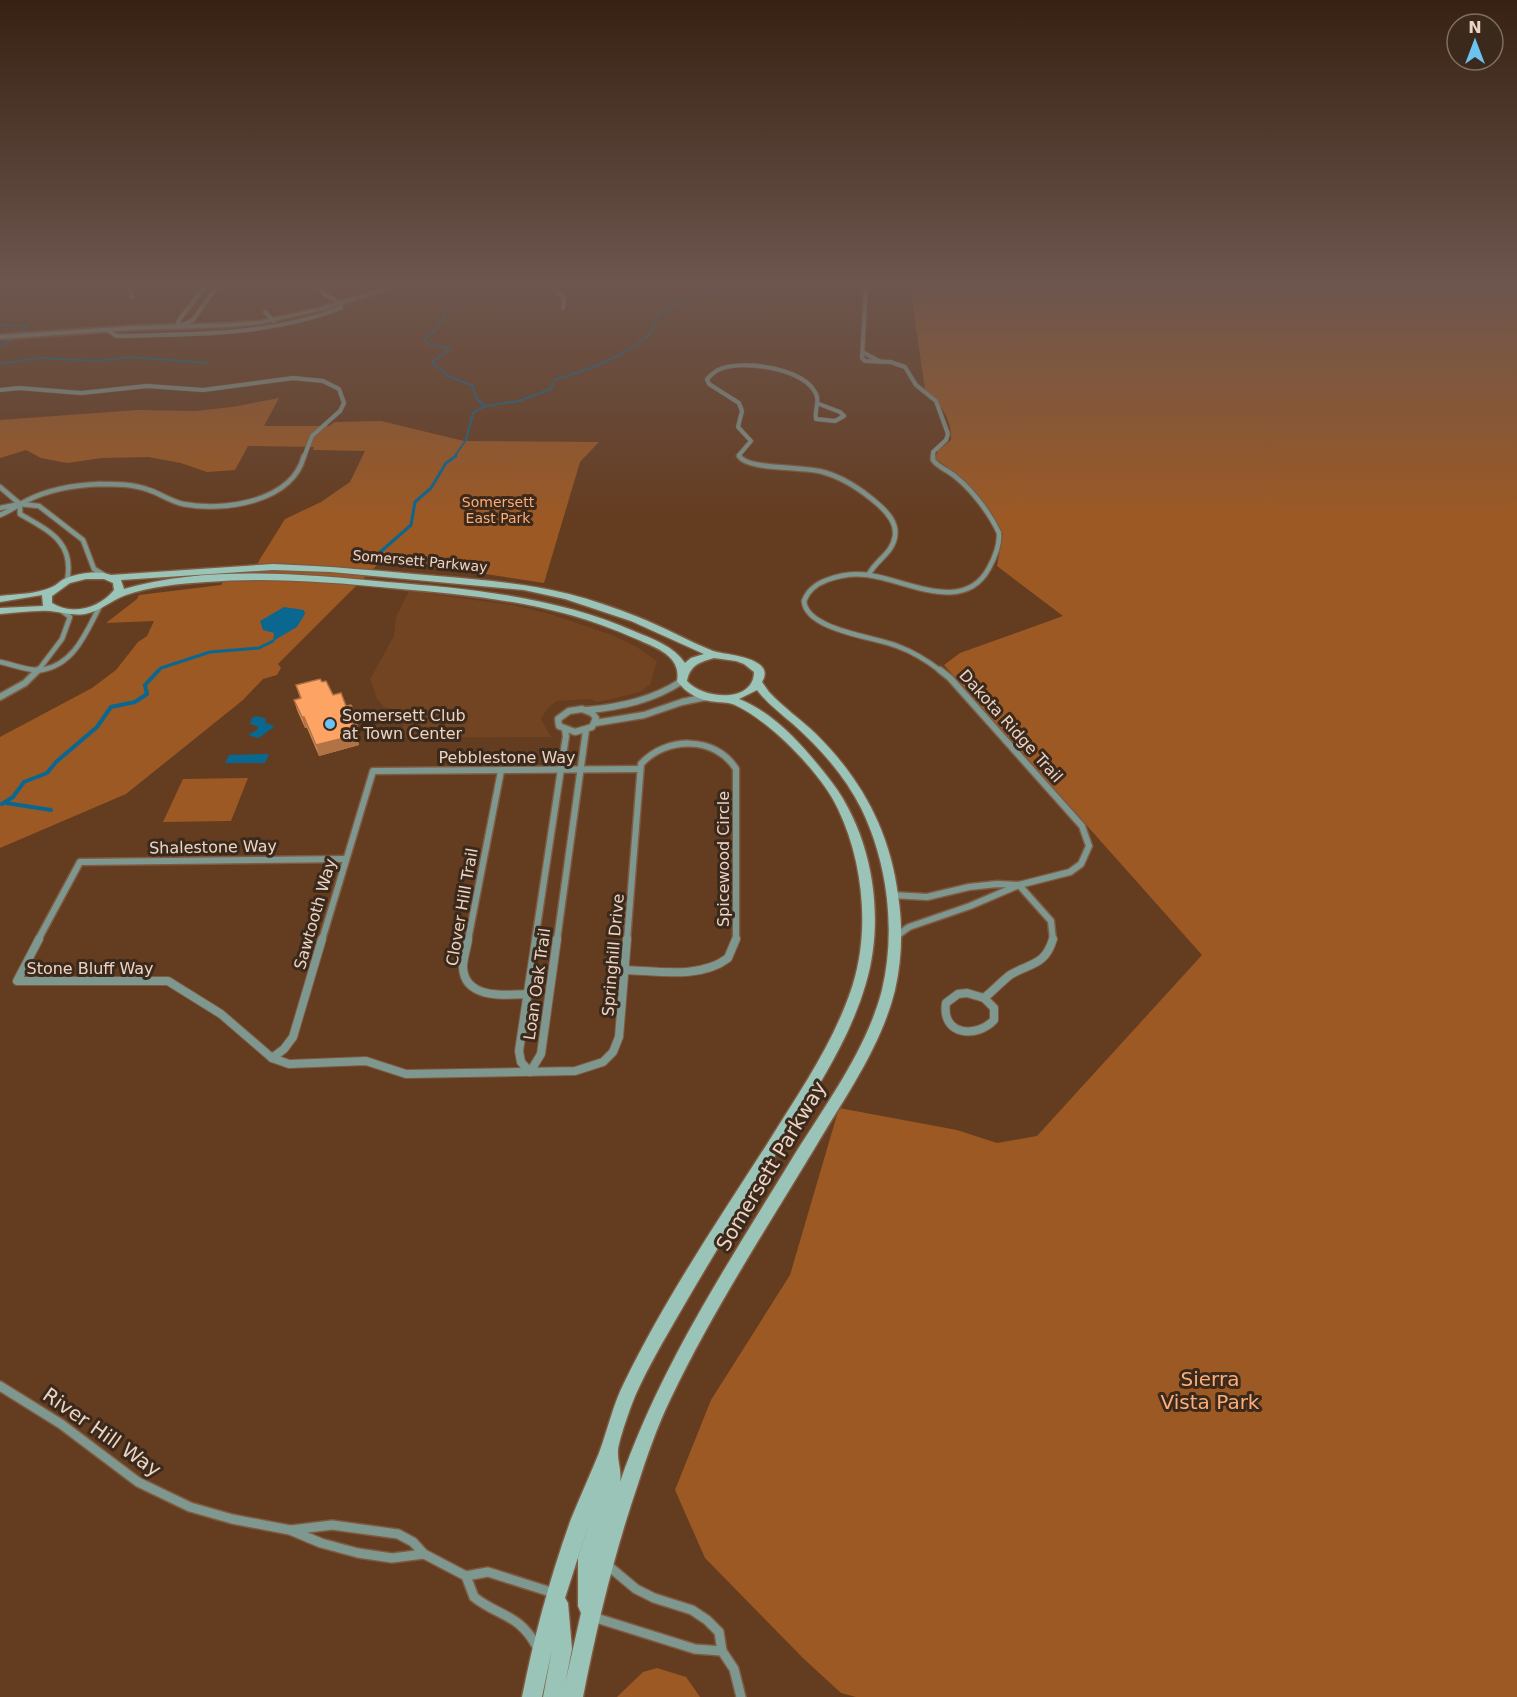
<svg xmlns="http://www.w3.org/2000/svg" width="1517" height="1697" font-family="'DejaVu Sans',sans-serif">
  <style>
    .built { fill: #724422 }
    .green { fill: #9d5924 }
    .water { fill: #0a678f }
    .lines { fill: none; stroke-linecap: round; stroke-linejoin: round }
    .stream-far2 { stroke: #0a678f; stroke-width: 2 }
    .stream-far1 { stroke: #0a678f; stroke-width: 3 }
    .stream { stroke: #0a678f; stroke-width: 4 }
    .minor-far4-casing { stroke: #7f5a41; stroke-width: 5 }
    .minor-far3-casing { stroke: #7f5a41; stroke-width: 7 }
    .minor-far2-casing { stroke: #7f5a41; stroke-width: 9 }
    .minor-far1-casing { stroke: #7f5a41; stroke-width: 10 }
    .minor-casing { stroke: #7f5a41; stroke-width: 12 }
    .tertiary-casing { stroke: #7f5a41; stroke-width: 4 }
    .secondary-casing { stroke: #7f5a41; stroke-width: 3 }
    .minor-far4 { stroke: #7e9890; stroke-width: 4 }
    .minor-far3 { stroke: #7e9890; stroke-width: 4.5 }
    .minor-far2 { stroke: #7e9890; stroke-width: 6 }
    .minor-far1 { stroke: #7e9890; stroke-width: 8 }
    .minor { stroke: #7e9890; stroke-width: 9 }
    .tertiary { fill: #7e9890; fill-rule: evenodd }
    .secondary { fill: #9bc4b8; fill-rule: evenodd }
    .wall { fill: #da8d56 }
    .shaded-wall { fill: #b17346 }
    .building { fill: #fda464; stroke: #b17346; stroke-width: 1.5 }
    .poi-dot { fill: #6cc3f2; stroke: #3b291c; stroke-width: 2 }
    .labels { text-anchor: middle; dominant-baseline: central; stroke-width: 6; stroke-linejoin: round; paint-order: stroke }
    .far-park-label { font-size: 14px; fill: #fdad76; stroke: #3b291c }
    .far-street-label { font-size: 14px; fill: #ecd4c4; stroke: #3b291c }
    .poi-label { font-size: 16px; fill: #ecd4c4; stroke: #3b291c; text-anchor: start }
    .street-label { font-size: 16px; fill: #ecd4c4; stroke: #3b291c }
    .near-street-label { font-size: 20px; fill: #ecd4c4; stroke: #3b291c }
    .near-park-label { font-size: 20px; fill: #fdad76; stroke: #3b291c }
  </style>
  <rect width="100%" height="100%" fill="#643c20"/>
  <polygon class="built" points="409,591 512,605 547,613 612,635 635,646 657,661 650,685 640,692 611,699 597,702 589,699 557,701 548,708 541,719 551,737 400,738 406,714 384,707 377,699 370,679 394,636 396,617"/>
  <g class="green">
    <path d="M910,285l607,1v1411h-661l-15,-4 -37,-34 -99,-101 -30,-68 36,-90 79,-125 49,-167 118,22 40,13 40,-7 165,-181 -258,-290 16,-12 103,-37 -66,-50 6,-32 -43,-57 -25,-19 3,-8 13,-10c1,-21 -11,-38 -26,-50z"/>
    <polygon points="279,398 264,426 329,426 335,422 381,421 464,441 599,442 580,462 544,583 472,572 378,564 278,664 281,668 277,675 263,679 243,700 126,794 0,848 0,737 92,688 116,670 138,642 147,636 154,621 106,623 137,599 139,595 221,585 223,582 249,581 260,559 285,519 321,502 350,482 365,451 313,450 314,447 248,446 235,470 207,472 181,463 148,457 102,458 67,463 41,458 26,450 0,458 0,420 137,410 196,411 232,407"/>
    <polygon points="248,778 231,821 163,822 183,779"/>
    <polygon points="657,1668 686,1677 700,1697 617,1697 643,1672"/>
  </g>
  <g class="water">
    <polygon points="284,607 304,610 305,614 297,627 273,641 274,633 263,630 260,621"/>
    <polygon points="256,716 265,718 266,723 275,726 259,738 248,735 258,729 257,726 250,724 252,718"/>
    <polygon points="263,754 269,754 265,763 225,763 229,755"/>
  </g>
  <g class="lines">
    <g class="stream-far2">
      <polyline points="450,307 435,331 424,339 427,343 450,349 432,362 448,376 473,386 476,398 485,406 473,413 466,440 454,457"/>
      <polyline points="0,325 27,326 18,334"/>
      <polyline points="0,346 11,340"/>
      <polyline points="0,364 39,358 98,361 128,357 209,363"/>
      <path d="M485,406l34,-5 32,-12 4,-10c29,-7 77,-25 97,-48 4,-5 4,-12 5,-18l55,-23 13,-1 4,-4"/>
    </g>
    <g class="stream-far1">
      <polyline points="378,554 411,525 415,502 431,488 446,463 456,456"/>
      <polyline points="157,672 161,668 210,652 259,648 273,641"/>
    </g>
    <g class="stream">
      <polyline points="6,803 51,810"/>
      <polyline points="2,804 13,797 24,782 47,773 56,762 97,727 111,707 135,702 147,694 145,685 159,670"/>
    </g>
    <defs>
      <g id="minor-far4">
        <polyline points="206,285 179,320 178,323 181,326 193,320 218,285"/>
        <polyline points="550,285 564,298 563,308"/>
        <polyline points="866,285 862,358 865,361 891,362 905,367 916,385 936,401 948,434 946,440 933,452 933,457"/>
        <polyline points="132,297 130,288 133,285"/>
        <polyline points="265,312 274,321"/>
        <path d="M108,330l8,6c77,-2 152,0 225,-28l-1,-5 -16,-9 -6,-9"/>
        <polyline points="864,353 881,362"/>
        <polyline points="0,390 19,388 81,393 147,386 203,390 293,378 323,381 339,389 344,403 340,411 312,436 304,457"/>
        <path d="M740,457l-1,-2 12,-14 -13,-14 4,-16 -3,-8 -30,-19 -2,-5c3,-3 7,-7 11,-9 22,-11 81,-2 95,19 9,11 1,18 3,30l19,2 9,-5 -4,-4 -21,-8"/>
      </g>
      <g id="minor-far3">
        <path d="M739,456c8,14 64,10 84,16 22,6 39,18 56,33 9,8 18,18 16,31 -2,17 -19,24 -26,38"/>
        <path d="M933,456v4c6,8 15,10 23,17 16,13 34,36 43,56 1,12 -4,24 -10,35 -25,47 -82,12 -121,7 -14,-2 -28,0 -41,5 -11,4 -19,10 -23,21 2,29 71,36 93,45 17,6 31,15 45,26"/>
        <path d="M0,487l20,17v10c29,17 55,28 47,67"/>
        <polyline points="0,508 20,504 39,506 83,540 94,569 104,575"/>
        <path d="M0,515c10,-4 19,-11 28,-15 22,-11 47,-15 71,-16 17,0 34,0 50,6 12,4 21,11 34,14 41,8 109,-2 121,-48"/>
        <path d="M0,662c12,2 30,10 42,8 33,-6 44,-38 58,-64"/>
        <polyline points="37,672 62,639 70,617 62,611"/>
      </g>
      <g id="minor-far2">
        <polyline points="0,697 25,683 38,670"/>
        <polygon points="582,709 592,713 596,718 592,727 575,732 559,726 558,719 569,711"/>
        <path d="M587,710c34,-3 66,-10 95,-29"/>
        <polyline points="595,723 644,715 682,702 706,697"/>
        <polyline points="1019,885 1051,921 1053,940"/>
        <polyline points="892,895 927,897 969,887 997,884 1019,885"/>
        <polyline points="895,937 909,927 970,906 1019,885 1070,872 1081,864 1089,846 1082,826 950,678 940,670"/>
        <polyline points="38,940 80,862 346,859"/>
        <polyline points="322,940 373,771 640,769"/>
        <polyline points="468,940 501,771"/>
        <polyline points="535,940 566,736 565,730"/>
        <polyline points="557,940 586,730"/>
        <path d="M627,940l14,-176c25,-28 75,-28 95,5v171"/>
      </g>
      <g id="minor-far1">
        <polyline points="39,939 17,981 168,981 221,1014 272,1058 289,1064 366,1061 406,1074 575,1071 603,1062 613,1052 619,1037 627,939"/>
        <path d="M468,939c-1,9 -5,19 -5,28 1,33 44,28 66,27"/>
        <path d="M626,970c32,1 75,9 102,-12l8,-19"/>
        <path d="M967,993l17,5 10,10v12c-18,19 -53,15 -48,-17l12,-9z"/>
        <path d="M984,998c9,-7 17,-16 26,-23 20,-12 35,-9 43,-36"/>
        <polyline points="272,1058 284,1049 293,1037 322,939"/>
        <polyline points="530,1072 521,1062 519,1051 536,939"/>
        <polyline points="530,1072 541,1054 557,939"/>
      </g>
      <g id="minor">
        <polyline points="0,1386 61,1424 138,1482 190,1507 232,1519 290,1530 321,1543 358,1553 392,1558 424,1554"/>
        <path d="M291,1530l41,-5 66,9 15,8 11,12 42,22 8,21c25,20 45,16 63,50"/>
        <polyline points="606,1564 636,1589 654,1598 692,1610 707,1620 719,1632 722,1651 734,1669 741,1697"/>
        <polyline points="466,1576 488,1572 554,1593"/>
        <polyline points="593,1617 695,1649 722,1651"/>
      </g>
      <polygon id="tertiary" points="392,285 401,285 323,310 260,324 229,327 132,330 0,339 0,335 132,326 229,323 260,321 319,308"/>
      <path id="secondary" d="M273,564c55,2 109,7 164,12 45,4 88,7 132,18 23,6 47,14 69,23 26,10 50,24 75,34 12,4 64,6 49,31l7,10c14,15 31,27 46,41 46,45 75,98 83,162 5,32 4,64 -3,95 -14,57 -50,107 -79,156 -50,83 -104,166 -146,254 -13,27 -23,56 -32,84 -24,70 -41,141 -55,213h-40l9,-48 -10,48h-20c12,-60 28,-120 49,-178 9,-22 19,-44 28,-66 9,-24 14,-49 26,-72 41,-84 94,-162 144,-240 31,-50 66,-100 84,-157 17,-55 10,-123 -15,-175 -16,-35 -68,-88 -103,-104 -7,-3 -11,-2 -18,-3 -17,-1 -30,-8 -40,-21 5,-26 -23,-34 -43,-43 -81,-36 -156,-42 -243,-50 -61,-6 -123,-11 -185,-6 -27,2 -55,4 -80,13 -15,5 -25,16 -41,19 -13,2 -23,-2 -35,-3 -16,-1 -34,2 -50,3v-6l43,-2 -1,-11 -42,7v-6c17,-2 37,-2 52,-9 5,-2 8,-6 12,-8 14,-6 34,-9 47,-4zM273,570l58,2 193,18 41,9 66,22 73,33 -13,4 -6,5c-12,-17 -30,-23 -49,-31 -79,-35 -163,-43 -249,-50 -84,-8 -181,-17 -263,7l-3,-9zM86,579h18l9,4 1,7c-14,18 -42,26 -62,13v-7l18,-13zM714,658l22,3 8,3 10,8c0,31 -50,28 -67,9 3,-16 13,-19 27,-23zM757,690c10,13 23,23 36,34 27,24 52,52 68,84 27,55 35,123 21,182 -16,62 -59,118 -92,172 -63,103 -130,205 -170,320 2,-11 -3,-21 -2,-32 1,-10 13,-45 18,-56 12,-27 28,-54 43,-80 34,-59 70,-117 106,-174 31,-50 65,-101 81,-157 20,-68 6,-152 -39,-207 -23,-29 -52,-63 -88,-77zM592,1514l-14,44v48l3,7 -16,71 7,-35 -4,-46 -3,-5z"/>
    </defs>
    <use href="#minor-far4" class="minor-far4-casing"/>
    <use href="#minor-far3" class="minor-far3-casing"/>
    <use href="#minor-far2" class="minor-far2-casing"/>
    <use href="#minor-far1" class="minor-far1-casing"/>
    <use href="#minor" class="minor-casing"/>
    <use href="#tertiary" class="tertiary-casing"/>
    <use href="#secondary" class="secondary-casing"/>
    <use href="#minor-far4" class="minor-far4"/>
    <use href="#minor-far3" class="minor-far3"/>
    <use href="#minor-far2" class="minor-far2"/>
    <use href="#minor-far1" class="minor-far1"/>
    <use href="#minor" class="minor"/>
    <use href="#tertiary" class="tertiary"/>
    <use href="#secondary" class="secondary"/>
  </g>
  <polygon class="wall" points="322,682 333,695 346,706 358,727 354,728 359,745 319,756 307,728 305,728 297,710 294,700 300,698 296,685"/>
  <g class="shaded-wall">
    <polygon points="356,716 358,727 353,728 350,717"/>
    <polygon points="302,717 304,717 307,728 305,728"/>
    <polygon points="356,735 359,745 319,756 316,745"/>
  </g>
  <polygon class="building" points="320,679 322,682 326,681 333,695 341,693 346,706 351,705 356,716 350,717 356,735 316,745 304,717 302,717 294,700 301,698 296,685"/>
  <linearGradient id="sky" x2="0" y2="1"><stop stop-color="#372112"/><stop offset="0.54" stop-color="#6c564e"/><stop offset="1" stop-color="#6c564e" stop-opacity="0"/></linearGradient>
  <rect width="1517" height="523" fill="url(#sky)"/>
  <circle class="poi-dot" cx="330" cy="724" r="6"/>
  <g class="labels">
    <g class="far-park-label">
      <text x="498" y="502">Somersett<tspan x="498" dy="16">East Park</tspan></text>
    </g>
    <g class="far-street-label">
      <text transform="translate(420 561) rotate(5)">Somersett Parkway</text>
    </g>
    <g class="poi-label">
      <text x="342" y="715">Somersett Club<tspan x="342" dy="18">at Town Center</tspan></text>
    </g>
    <g class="street-label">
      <text transform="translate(1011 726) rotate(48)">Dakota Ridge Trail</text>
      <text x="507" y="757">Pebblestone Way</text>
      <text transform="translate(213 847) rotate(-1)">Shalestone Way</text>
      <text transform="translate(723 859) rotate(-90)">Spicewood Circle</text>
      <text transform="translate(462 907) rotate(-80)">Clover Hill Trail</text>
      <text transform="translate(315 914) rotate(-74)">Sawtooth Way</text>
      <text transform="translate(613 955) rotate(-85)">Springhill Drive</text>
      <text x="90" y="968">Stone Bluff Way</text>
      <text transform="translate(537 984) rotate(-82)">Loan Oak Trail</text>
    </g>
    <g class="near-street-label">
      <text transform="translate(771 1166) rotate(-59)">Somersett Parkway</text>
      <text transform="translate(102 1432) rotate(35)">River Hill Way</text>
    </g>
    <g class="near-park-label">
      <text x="1210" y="1379">Sierra<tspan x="1210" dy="23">Vista Park</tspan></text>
    </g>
  </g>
  <g transform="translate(1475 42)"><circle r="28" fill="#3b291c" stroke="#826d5f" stroke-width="1.5"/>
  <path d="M0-4.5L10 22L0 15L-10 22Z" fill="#6cc3f2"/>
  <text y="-9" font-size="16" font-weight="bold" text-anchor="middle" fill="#ecd4c4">N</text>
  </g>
</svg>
